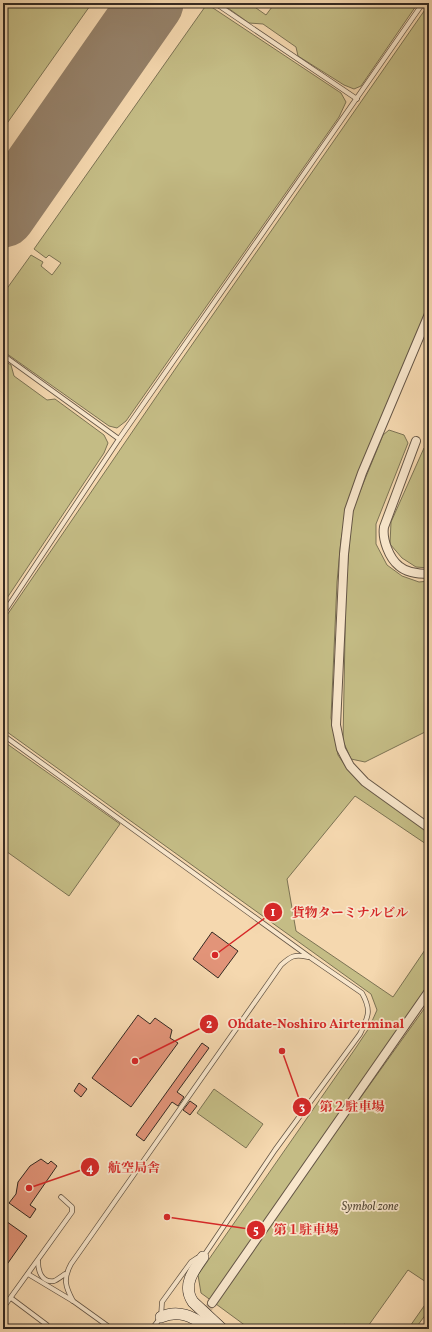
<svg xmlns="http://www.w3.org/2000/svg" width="432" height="1332" font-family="Vollkorn,'Noto Serif JP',serif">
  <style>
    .green { fill: #c4bc85; stroke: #7c7354 }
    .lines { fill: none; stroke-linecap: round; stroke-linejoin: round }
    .runway { stroke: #958169; stroke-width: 65 }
    .building { fill: #e29479; stroke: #352a23 }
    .minor-tunnel { stroke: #cfb593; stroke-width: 8; stroke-dasharray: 8 4; stroke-linecap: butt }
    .service-casing { stroke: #655646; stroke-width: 5.5 }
    .minor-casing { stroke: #655646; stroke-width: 10 }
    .secondary-casing { stroke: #352a23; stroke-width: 12 }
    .service { stroke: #f8e6cb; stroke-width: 4 }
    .minor { stroke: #f8e6cb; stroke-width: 8 }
    .secondary { stroke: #f8e6cb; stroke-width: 11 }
    .labels { text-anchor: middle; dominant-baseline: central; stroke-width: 3.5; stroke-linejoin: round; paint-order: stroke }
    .park-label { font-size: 12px; font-style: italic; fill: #594e3c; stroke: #f8e6cb }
    .leader { fill: none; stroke: #d62828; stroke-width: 1.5 }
    .callout-dot { fill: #d62828; stroke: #f8e6cb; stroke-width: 1.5 }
    .mark-label { font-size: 12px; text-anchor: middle; font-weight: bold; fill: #fff }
    .callout-label { font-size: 13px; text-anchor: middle; font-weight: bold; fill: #d62828; stroke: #f8e6cb; stroke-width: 3.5; stroke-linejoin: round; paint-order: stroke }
  </style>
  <rect width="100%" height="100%" fill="#f5d8af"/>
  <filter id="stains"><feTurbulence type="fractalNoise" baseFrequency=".005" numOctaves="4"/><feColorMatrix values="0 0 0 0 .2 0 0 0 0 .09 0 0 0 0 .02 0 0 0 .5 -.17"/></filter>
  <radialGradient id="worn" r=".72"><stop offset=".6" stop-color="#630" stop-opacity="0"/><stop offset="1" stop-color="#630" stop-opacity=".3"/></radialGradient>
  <g class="green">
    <polygon points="3,3 92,3 3,129"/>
    <polygon points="221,3 249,3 266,15 275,3 418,3 361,86 354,89 344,85 298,56 296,47 263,24 249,23"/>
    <polygon points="207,4 341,93 346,102 339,117 126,421 117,428 109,426 3,351 3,294 31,255 43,262 41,266 52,275 61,263 49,255 46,258 34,249"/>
    <polygon points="429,4 429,307 369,446 348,502 341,540 337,582 331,718 338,755 348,770 364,785 429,833 429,846 355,796 287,879 296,931 393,997 429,944 429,984 327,1132 333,1136 429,1002 429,1284 408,1270 366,1329 352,1329 344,1324 340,1329 250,1329 201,1293 198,1275 355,1049 369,1028 377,1010 371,994 3,729 3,621 180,362"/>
    <polygon points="3,360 11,365 14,376 47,400 55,399 104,435 108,443 104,453 3,604"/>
    <polygon points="389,430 404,435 408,443 376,524 376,544 387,565 402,576 419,582 429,581 429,730 365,762 351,759 343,741 346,585 352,511 383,435"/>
    <polygon points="429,445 429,568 416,567 402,558 390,544 391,522 424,448"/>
    <polygon points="3,741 120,824 69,896 3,849"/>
    <polygon points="214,1089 263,1124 246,1148 197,1113"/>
    <polygon points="429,1299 429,1310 415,1329 408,1329"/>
  </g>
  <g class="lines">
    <polyline class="runway" points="3,215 151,3"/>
  </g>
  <g class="building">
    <polygon points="212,932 238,951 218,978 193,959"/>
    <polygon points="138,1015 150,1024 155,1018 172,1030 170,1038 178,1043 131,1107 92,1078"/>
    <polygon points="202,1043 209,1048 177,1092 184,1097 178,1106 172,1102 144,1141 136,1135"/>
    <polygon points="79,1083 87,1089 81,1097 74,1091"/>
    <polygon points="190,1101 197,1106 190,1115 183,1110"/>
    <polygon points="41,1159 48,1164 51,1161 57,1166 30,1205 36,1209 30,1218 9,1203 16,1194 18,1182 30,1166"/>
    <polygon points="3,1219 27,1236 3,1270"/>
  </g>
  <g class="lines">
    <polyline class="minor-tunnel" points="194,1329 212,1303"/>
    <defs>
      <g id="service">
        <polyline points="215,3 357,99"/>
        <polyline points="3,355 119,439"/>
        <polyline points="3,614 119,439 423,3"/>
        <path d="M3,735l308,223 51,35c10,18 6,24 -2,41l-85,116 -72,107 -6,1 -6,4 -29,40 -1,15 -9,12"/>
        <path d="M38,1261c0,9 3,22 16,20 3,-1 8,-5 11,-7"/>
        <polyline points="28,1274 73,1301 112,1329"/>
        <polyline points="11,1298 47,1325 48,1329"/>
        <path d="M73,1301c-8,-15 -10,-22 -2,-37l210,-299c10,-9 13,-11 27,-8"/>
        <polyline points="3,1308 72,1212 72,1207 61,1197"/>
      </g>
      <g id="minor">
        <polyline points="429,314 362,473 349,510 344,554 336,725 341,749 350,766 365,782 429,828"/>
        <path d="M416,441l-32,86c-2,12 5,31 15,39 8,7 21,8 30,8"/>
        <polyline points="212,1303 429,991"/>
      </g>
      <g id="secondary">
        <path d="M203,1257c-10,14 -21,29 -10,45l29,27"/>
        <path d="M161,1317c20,-9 34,2 51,12"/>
      </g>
    </defs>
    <use href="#service" class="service-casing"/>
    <use href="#minor" class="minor-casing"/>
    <use href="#secondary" class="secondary-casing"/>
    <use href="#service" class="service"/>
    <use href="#minor" class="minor"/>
    <use href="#secondary" class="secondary"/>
  </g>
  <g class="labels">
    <g class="park-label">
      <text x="370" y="1207">Symbol zone</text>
    </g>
  </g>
  <path class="leader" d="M215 955L273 912M135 1061L209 1024M282 1051L302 1107M29 1188L90 1167M167 1217L256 1230"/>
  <g class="callout-dot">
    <circle cx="215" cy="955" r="4"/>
    <circle cx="135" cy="1061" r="4"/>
    <circle cx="282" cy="1051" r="4"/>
    <circle cx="29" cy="1188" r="4"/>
    <circle cx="167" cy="1217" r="4"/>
    <circle cx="273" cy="912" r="10"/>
    <circle cx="209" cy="1024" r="10"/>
    <circle cx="302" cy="1107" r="10"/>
    <circle cx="90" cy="1167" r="10"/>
    <circle cx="256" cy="1230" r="10"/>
  </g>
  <g class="mark-label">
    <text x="273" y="916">1</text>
    <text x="209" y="1028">2</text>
    <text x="302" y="1111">3</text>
    <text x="90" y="1172">4</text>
    <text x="256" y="1234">5</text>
  </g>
  <g class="callout-label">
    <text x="350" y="917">貨物ターミナルビル</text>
    <text x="316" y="1028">Ohdate-Noshiro Airterminal</text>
    <text x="352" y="1111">第２駐車場</text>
    <text x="134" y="1172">航空局舎</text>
    <text x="306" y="1234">第１駐車場</text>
  </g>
  <rect width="432" height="1332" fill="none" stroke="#f5d8af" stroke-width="16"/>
  <rect x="4" y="4" width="424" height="1324" fill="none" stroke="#352a23" stroke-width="2"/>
  <rect x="8" y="8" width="416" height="1316" fill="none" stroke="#352a23"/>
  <rect width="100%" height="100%" filter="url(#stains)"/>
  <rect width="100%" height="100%" fill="url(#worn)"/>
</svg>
